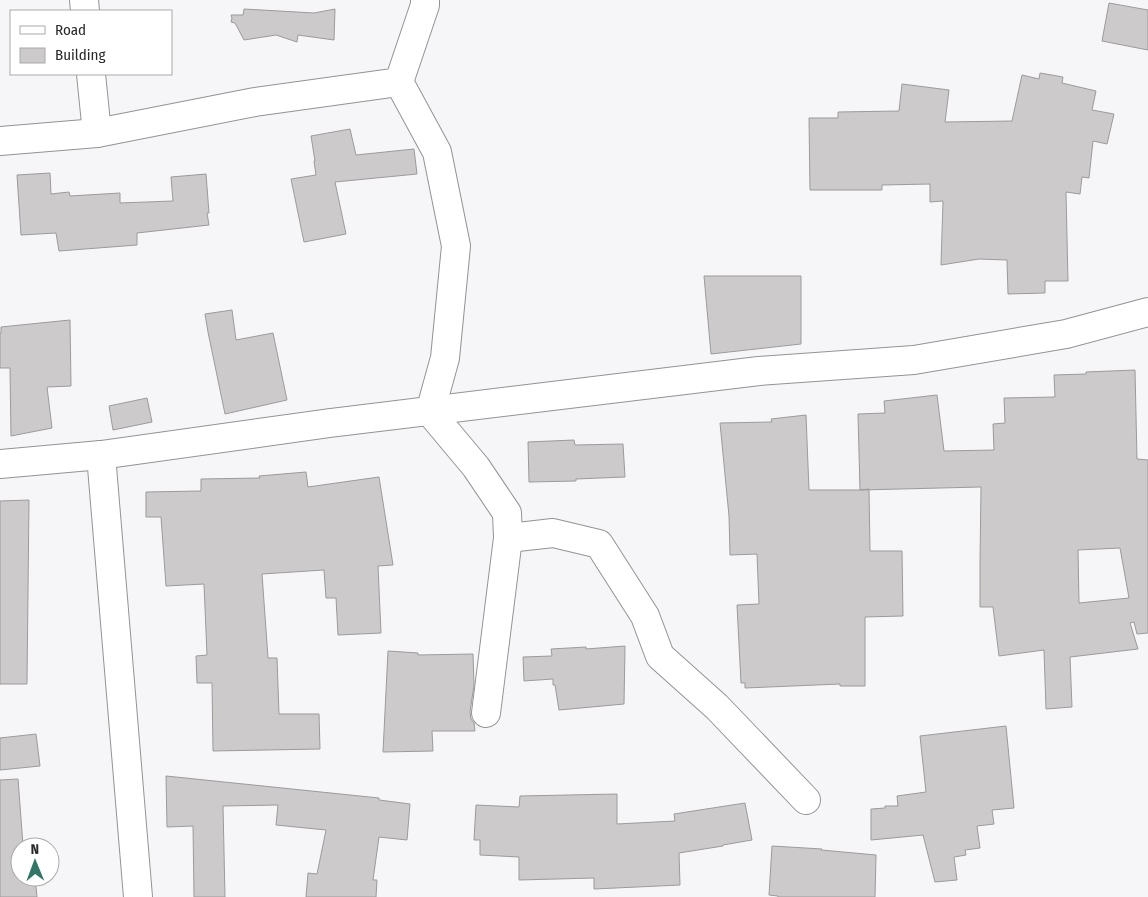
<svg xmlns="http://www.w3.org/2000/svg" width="1148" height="897" font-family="'Fira Sans Condensed',sans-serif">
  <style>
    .building { fill: #cccaca; stroke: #9c9b9a; fill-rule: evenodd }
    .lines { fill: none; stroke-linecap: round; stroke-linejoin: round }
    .minor-casing { stroke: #929394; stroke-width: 30 }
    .minor { stroke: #fff; stroke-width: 28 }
  </style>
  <rect width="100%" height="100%" fill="#f6f6f8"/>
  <g class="building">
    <polygon points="1109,3 1148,10 1148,50 1102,41"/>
    <polygon points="244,9 314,13 335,9 334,40 298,35 297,42 276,35 244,40 235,23 231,22 232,18 231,15 243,15"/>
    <polygon points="1040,73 1063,77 1062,83 1096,91 1092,110 1114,114 1107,144 1093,141 1089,178 1082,177 1080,194 1066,192 1068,281 1045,281 1045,293 1008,294 1007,260 979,259 941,265 943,201 930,202 930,184 882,185 882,190 810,190 809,118 838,118 838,112 899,111 902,84 949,90 945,122 1012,121 1022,75 1039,79"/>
    <polygon points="350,129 356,155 414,149 417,174 335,182 346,234 304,242 291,179 316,175 314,161 315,161 311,136"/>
    <polygon points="50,173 51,194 69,192 70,196 120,193 120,203 173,201 171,177 206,174 209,213 207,213 209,225 137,233 137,245 59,251 56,233 21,235 17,175"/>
    <polygon points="704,276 801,276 801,344 711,354"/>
    <polygon points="232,310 236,340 273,333 287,400 225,414 208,332 205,314"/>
    <polygon points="70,320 71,386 47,387 52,428 11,436 10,368 0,368 0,333 1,333 1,327"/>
    <path d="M1135,370l2,89 11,1v173l-11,1 -3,-12 -4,1 8,26 -68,8 2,50 -26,2 -2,-59 -45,6 -6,-49h-13v-44l1,-76 -121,3 9,-1 1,62h32l1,65 -38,1v69h-25v-2l-95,4v-5h-4l-4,-78 22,-1 -2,-50 -27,1 -1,-39 -9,-93 52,-1 -1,-3 35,-4 3,75h51l-2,-76 27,-1 -1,-12 53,-6 7,56 50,-1 -1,-26 12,-1 -1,-25 51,-1 -1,-22 32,-1v-2zM1120,548l9,50 -50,5 -1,-53z"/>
    <polygon points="147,398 152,422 113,430 109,406"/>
    <polygon points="574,440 575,445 623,444 625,477 576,479 576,481 529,482 528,442"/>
    <polygon points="306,472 308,487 379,477 393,565 378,566 381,633 338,635 336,598 326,598 324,570 262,574 268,658 277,658 279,714 319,714 320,749 213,751 212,683 197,683 196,656 207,655 204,584 166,586 161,517 146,517 146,492 201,491 201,479 260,478 259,476"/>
    <polygon points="29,500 27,684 0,684 0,501"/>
    <polygon points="625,646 624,704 559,710 555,685 553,685 553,679 524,681 523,657 552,656 551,649 586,647 586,649"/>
    <polygon points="388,651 418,653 418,655 473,654 474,685 470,712 471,719 474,723 475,731 432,731 433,751 383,752"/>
    <polygon points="1006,726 1014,808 992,810 994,824 977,826 980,848 965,850 966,855 954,857 957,880 935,882 923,835 871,840 871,809 885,808 885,806 898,806 897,796 926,792 920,736"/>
    <polygon points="36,734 40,766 0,770 0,738"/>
    <polygon points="166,776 379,798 379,800 410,804 407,840 379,837 373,880 377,880 376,897 306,897 308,873 317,874 326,830 276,825 278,805 223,806 225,897 194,897 193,826 167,827"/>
    <polygon points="18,779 23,845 31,845 31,847 20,847 20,877 35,877 37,897 0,897 0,780"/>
    <polygon points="617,794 617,824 675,821 674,814 745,803 752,840 723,845 723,846 679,853 680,885 594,889 594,878 519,880 519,857 480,855 480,840 474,840 476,805 519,807 520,796"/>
    <polygon points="772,846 822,849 821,850 876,855 875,897 778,897 778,896 769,895"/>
  </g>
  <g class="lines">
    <defs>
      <g id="minor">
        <polyline points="84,0 85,11"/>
        <polyline points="91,74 97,133"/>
        <polyline points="399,82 437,152 456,246 445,358 430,412 476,467 507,513 508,538 486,713"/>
        <polyline points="0,141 97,133 255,102 399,82 425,5 425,0"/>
        <polyline points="101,455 138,897"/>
        <polyline points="0,464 101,455 330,423 759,371 914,360 1066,334 1148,312"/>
        <polyline points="508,538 553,533 599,544 645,616 660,656 717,707 806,800"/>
      </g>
    </defs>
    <use href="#minor" class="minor-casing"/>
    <use href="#minor" class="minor"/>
  </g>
  <rect x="10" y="10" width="162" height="65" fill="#ffffff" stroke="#a9a9a9"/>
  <rect x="20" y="26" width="25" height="8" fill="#ffffff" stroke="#a9a9a9"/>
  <text x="55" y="35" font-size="15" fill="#272828">Road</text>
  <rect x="20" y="48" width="25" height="15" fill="#cccaca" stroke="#a9a9a9"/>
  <text x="55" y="60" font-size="15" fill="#272828">Building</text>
  <g transform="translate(35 862) rotate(359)"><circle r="24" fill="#ffffff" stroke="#a9a9a9"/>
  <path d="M0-4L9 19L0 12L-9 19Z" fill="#327668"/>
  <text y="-8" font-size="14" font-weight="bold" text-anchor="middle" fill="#272828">N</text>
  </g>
</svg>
